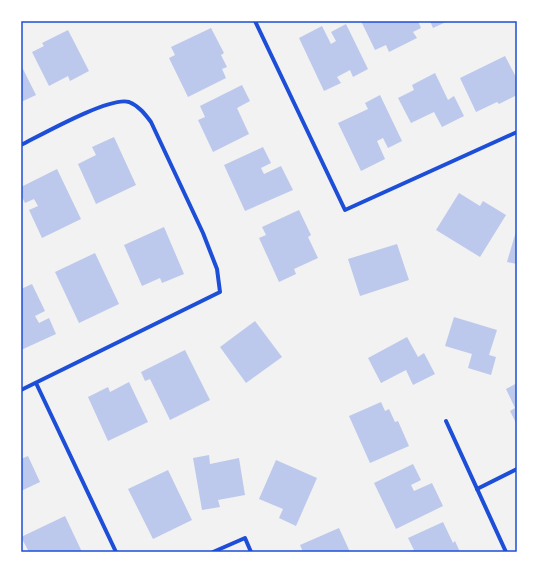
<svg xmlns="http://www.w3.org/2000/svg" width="538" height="573" font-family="Manrope,sans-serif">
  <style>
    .building { fill: #bdc9ec }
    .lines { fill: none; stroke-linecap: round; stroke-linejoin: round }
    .minor { stroke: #1d4ed8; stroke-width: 4 }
    .neatline { fill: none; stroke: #1d4ed8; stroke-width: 1.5 }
  </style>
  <rect width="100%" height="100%" fill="#f2f2f2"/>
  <g class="building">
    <polygon points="361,21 418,21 421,28 413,32 417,38 389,52 386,45 375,50"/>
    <polygon points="430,21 448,21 433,28"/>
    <polygon points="346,24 368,69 353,77 350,70 337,77 341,83 324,91 299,38 322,26 331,44 336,41 331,32"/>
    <polygon points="211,28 224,53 221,55 227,67 222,69 226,78 188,97 169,58 175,55 171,47"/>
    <polygon points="68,30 89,71 70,81 68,76 49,86 32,52 44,46 42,43"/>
    <polygon points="505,56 517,79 517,95 499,104 497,102 476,112 460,78"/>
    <polygon points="21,65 36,95 21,102"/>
    <polygon points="435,73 448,100 454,96 464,116 442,127 434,112 411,123 398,98 414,90 412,85"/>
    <polygon points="242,85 250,101 237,108 249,134 213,152 198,120 205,117 200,106"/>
    <polygon points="380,95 402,141 388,148 383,138 377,141 385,159 361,171 338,123 368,109 365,103"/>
    <polygon points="114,137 136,185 96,204 78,164 96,155 92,147"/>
    <polygon points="263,147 271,163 261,168 264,174 281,166 293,190 245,211 224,165"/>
    <polygon points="57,169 81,219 42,238 29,210 38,206 34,199 25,203 21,195 21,187"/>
    <polygon points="459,193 480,206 483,201 506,215 480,257 436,230"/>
    <polygon points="299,210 311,235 308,237 318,258 294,269 296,274 279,282 259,238 266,235 262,227"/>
    <polygon points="164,227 184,274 162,283 160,278 142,286 124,245"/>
    <polygon points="517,228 517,264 507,262"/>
    <polygon points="397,244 409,280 360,296 348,259"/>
    <polygon points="95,253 119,304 79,323 55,272"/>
    <polygon points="32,284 45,311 35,316 39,323 49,318 56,334 21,350 21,289"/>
    <polygon points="454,317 497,330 489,355 496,357 491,375 468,368 472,354 445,346"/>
    <polygon points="255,321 282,357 246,383 220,347"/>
    <polygon points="407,337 418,357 424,353 435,374 413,385 406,370 381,383 368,358"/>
    <polygon points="185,350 210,400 170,420 150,379 145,381 141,372"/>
    <polygon points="129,382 148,422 108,441 88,397 108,387 110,392"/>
    <polygon points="517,383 517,425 510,411 515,408 506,389"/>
    <polygon points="381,402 385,411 389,409 395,422 398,421 409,446 370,463 349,416"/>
    <polygon points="209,455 210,464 239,458 245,495 218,500 220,507 202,510 193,458"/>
    <polygon points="28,456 40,482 21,491 21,459"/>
    <polygon points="276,460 317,478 296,526 279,518 283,509 259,499"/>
    <polygon points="413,464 421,480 411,485 414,491 432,483 443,506 396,529 374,483"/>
    <polygon points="168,470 192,520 153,539 128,489"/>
    <polygon points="65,516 82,552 29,552 21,537"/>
    <polygon points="443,522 453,543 455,541 460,552 409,552 414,550 408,538"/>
    <polygon points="339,528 350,552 303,552 300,545"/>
  </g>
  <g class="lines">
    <g class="minor">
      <polyline points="255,21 345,210 517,132"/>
      <path d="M21,145c20,-10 89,-49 108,-43 10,4 16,12 22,20l52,111 14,36 3,23 -199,98"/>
      <polyline points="36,383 116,552"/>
      <polyline points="446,421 506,552"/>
      <polyline points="477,489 517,469"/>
      <polyline points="213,552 245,538 251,552"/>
    </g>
  </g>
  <rect width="538" height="573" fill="none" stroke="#ffffff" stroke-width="44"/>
  <rect x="22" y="22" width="494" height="529" class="neatline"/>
</svg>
